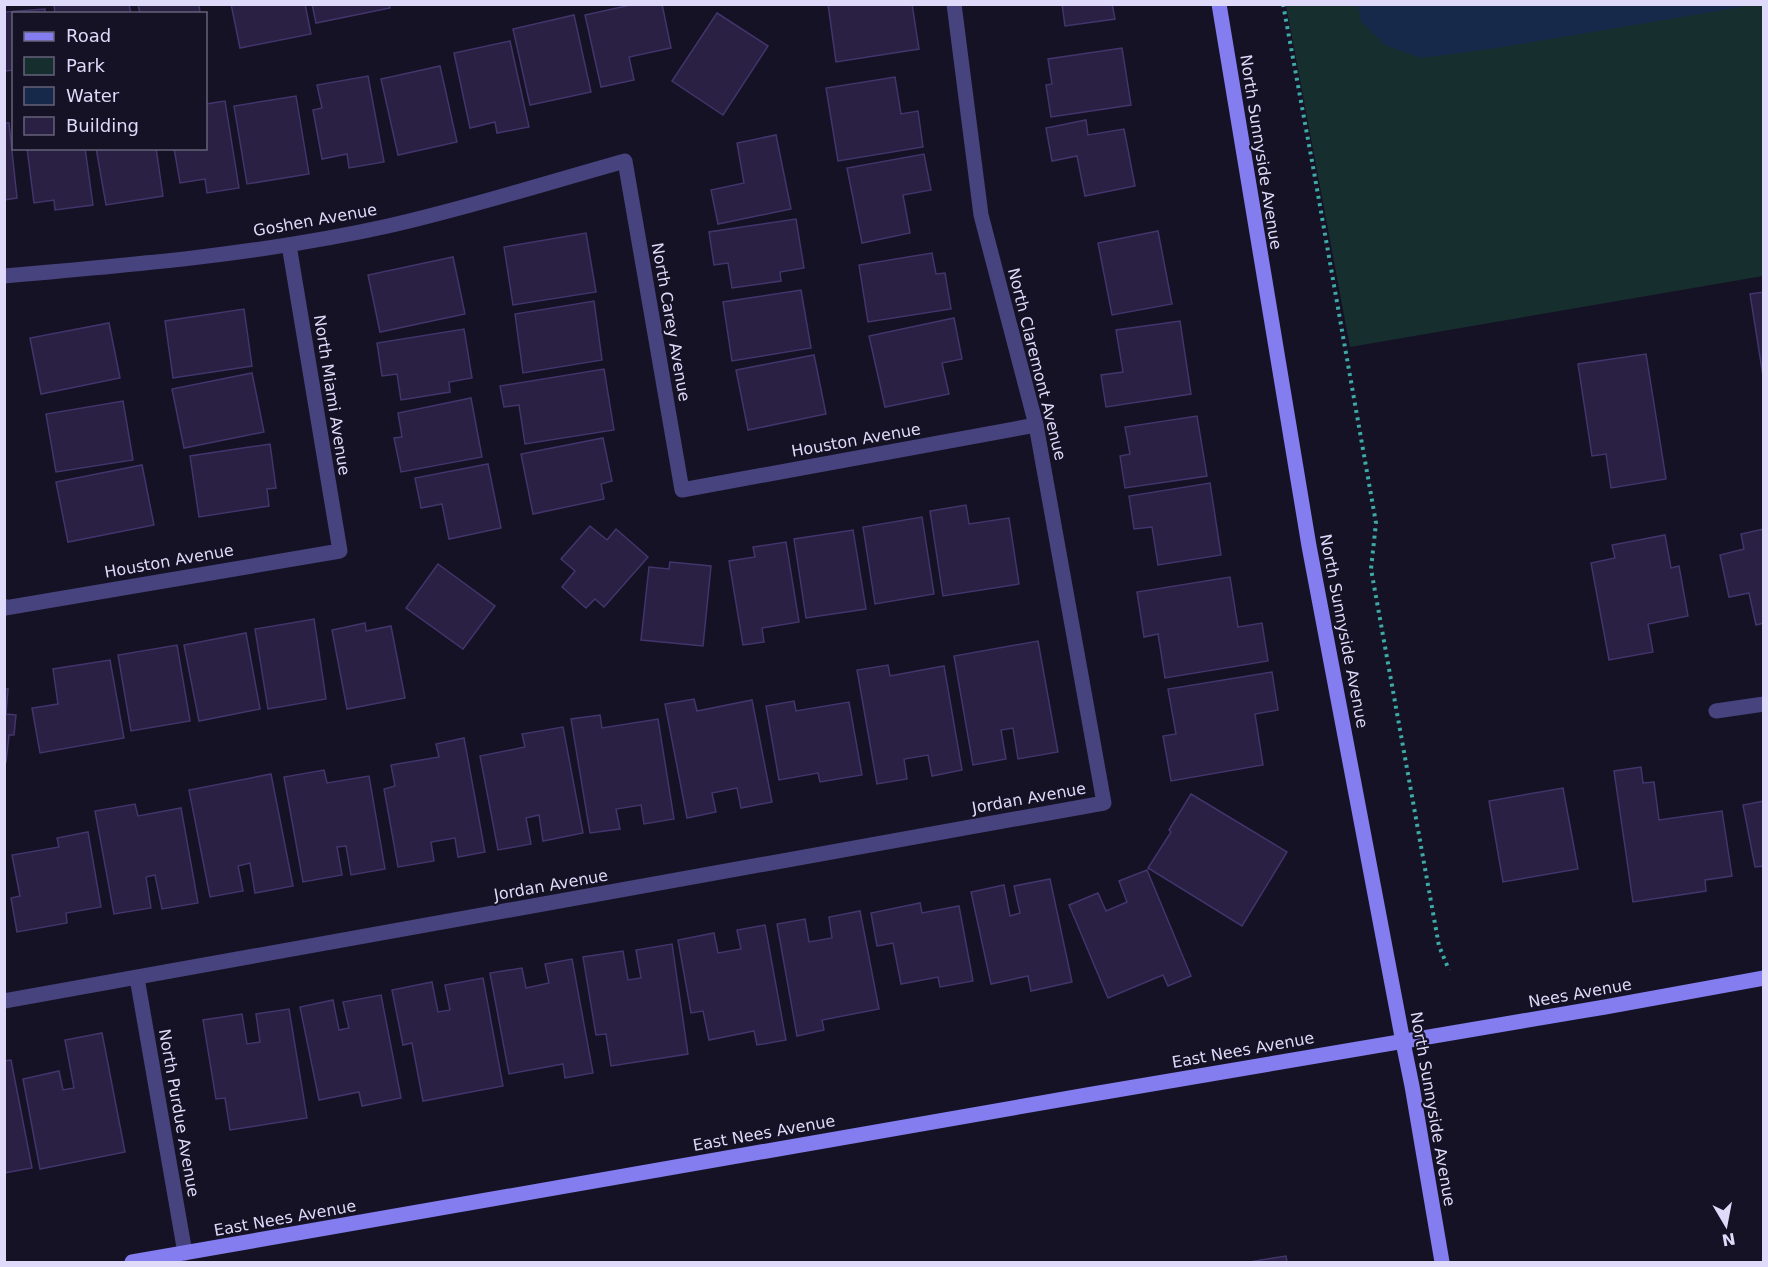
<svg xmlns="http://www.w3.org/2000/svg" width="1768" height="1267" font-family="'DejaVu Sans',sans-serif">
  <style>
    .green { fill: #162e2e }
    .water { fill: #17294a }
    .building { fill: #292043; stroke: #42356c; stroke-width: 1.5 }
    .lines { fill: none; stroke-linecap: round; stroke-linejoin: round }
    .path { stroke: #3eaaa7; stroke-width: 4; stroke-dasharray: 3 4.5; stroke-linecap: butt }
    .minor { stroke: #47437e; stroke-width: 15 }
    .secondary { stroke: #837def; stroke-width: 15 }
    .labels { text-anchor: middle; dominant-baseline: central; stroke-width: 4.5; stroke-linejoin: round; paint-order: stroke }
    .street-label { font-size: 16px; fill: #dfdafa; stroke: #161225 }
  </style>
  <rect width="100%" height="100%" fill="#161225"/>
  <polygon class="green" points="1286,5 1763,5 1763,276 1350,347"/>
  <polygon class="water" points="1358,5 1358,4 1752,5 1497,48 1421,58 1385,45 1361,21"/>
  <g class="building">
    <polygon points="54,4 129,4 131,14 55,14"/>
    <polygon points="138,4 199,4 200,14 140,14"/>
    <polygon points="231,4 305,4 311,34 240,48"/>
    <polygon points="312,4 389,4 390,8 316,23"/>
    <polygon points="635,4 662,4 671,48 629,57 634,80 601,87 585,15"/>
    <polygon points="828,4 912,4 919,49 836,62"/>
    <polygon points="1062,4 1112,4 1115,19 1065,26"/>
    <polygon points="4,6 5,12 45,9 45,14 14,14 14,70 4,71"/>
    <polygon points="717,13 768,46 723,115 672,81"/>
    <polygon points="574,15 591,92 530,105 513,29"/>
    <polygon points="510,41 529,127 497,133 495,122 470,128 454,53"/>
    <polygon points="1122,48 1131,105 1051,117 1046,85 1052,84 1048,59"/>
    <polygon points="440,66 457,142 398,155 381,79"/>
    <polygon points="368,76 384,162 349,168 347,154 322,159 313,110 322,108 317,85"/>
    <polygon points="895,77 901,114 918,111 923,147 838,161 826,88"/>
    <polygon points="296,96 309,174 247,184 234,106"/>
    <polygon points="225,101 239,188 207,193 205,179 180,183 174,148 206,148 206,104"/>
    <polygon points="1086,120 1088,135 1124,129 1135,186 1085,196 1077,156 1052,161 1046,128"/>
    <polygon points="4,123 9,123 17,198 4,200"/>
    <polygon points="776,135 791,209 718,224 711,190 744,183 737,143"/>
    <polygon points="27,148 85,148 93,205 55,210 54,200 34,203"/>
    <polygon points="96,148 156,148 163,196 106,205"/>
    <polygon points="924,154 931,190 903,195 910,233 862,243 847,168"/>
    <polygon points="796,219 804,268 780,272 781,281 732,288 728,263 714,265 709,232"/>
    <polygon points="1158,231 1172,304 1112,315 1098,243"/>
    <polygon points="586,233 596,292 513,305 504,247"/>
    <polygon points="932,253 936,274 945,273 951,309 868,322 859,265"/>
    <polygon points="453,257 465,314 380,332 368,275"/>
    <polygon points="801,290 811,348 732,361 723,302"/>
    <polygon points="1764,292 1764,382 1750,294"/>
    <polygon points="594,301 602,360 523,373 515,314"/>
    <polygon points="244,309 252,366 173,378 165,321"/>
    <polygon points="954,318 962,359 942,363 949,394 885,407 869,336"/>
    <polygon points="1180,321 1191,394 1106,407 1101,375 1123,372 1116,330"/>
    <polygon points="109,323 120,378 41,394 30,338"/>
    <polygon points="464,329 472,378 449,382 450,392 401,400 397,374 382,376 377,343"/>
    <polygon points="1646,354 1666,479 1611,488 1606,454 1592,456 1578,364"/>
    <polygon points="814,355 826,414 748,430 736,370"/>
    <polygon points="604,369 614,430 525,444 519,405 504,407 500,386"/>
    <polygon points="252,373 264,432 184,448 172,389"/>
    <polygon points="471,398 482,457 401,472 394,438 402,437 398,413"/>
    <polygon points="123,401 133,460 56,472 46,414"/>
    <polygon points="1197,416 1207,476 1125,488 1120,456 1130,454 1125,427"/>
    <polygon points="603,438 612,481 601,484 604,499 533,514 521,454"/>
    <polygon points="270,444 276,488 267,489 269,506 199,517 190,456"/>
    <polygon points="488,464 501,528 449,539 442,504 421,508 415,478"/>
    <polygon points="142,465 154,525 68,542 56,482"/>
    <polygon points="1210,483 1221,555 1158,565 1152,527 1134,529 1129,496"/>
    <polygon points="966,505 969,524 1009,518 1019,584 943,596 930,511"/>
    <polygon points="922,517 934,594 875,604 863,527"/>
    <polygon points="590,526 607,540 616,529 648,557 604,607 595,599 586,608 562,587 575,571 561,559"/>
    <polygon points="1764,529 1764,623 1756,625 1749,593 1729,597 1720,555 1744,549 1741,534"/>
    <polygon points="853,530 866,609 806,618 794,539"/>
    <polygon points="1665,535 1671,568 1679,566 1688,616 1648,624 1653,652 1609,660 1591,563 1615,558 1612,545"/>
    <polygon points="786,542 799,622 762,628 764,642 743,645 729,561 755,557 753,547"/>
    <polygon points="670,562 711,566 703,646 641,640 649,567 669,569"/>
    <polygon points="438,564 495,606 463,649 406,608"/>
    <polygon points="1230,577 1238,627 1262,623 1268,661 1165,678 1158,634 1144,637 1137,592"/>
    <polygon points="314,619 326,699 268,709 255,629"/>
    <polygon points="365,623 366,631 391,626 405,698 347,709 332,630"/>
    <polygon points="246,633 260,709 199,721 184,645"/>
    <polygon points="1038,641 1058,752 1018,759 1013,728 1001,730 1006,759 973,765 954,656"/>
    <polygon points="177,645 190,721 131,731 118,655"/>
    <polygon points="110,660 124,738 40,753 32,708 58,704 53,669"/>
    <polygon points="888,665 890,676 944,666 962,770 932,776 928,755 904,759 907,779 877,784 857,670"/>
    <polygon points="1272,672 1278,710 1255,714 1263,765 1171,781 1163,736 1176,734 1168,689"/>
    <polygon points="4,689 8,689 6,714 16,715 14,735 9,735 6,762 4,762"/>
    <polygon points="694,699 697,711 752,700 772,802 741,808 737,788 712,793 716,812 687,818 665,704"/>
    <polygon points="794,701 796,711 849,702 862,775 820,782 818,773 779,780 766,706"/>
    <polygon points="600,715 602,728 658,719 674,819 644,824 641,805 616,809 620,829 590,833 571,719"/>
    <polygon points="563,727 583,833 543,841 539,815 526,818 531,844 498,850 480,756 525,747 522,734"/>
    <polygon points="464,738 485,852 458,857 455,838 431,842 434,861 398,867 384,789 395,786 391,765 439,757 436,744"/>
    <polygon points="1641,767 1643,783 1654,782 1659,820 1722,811 1732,876 1705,880 1706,891 1633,902 1614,771"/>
    <polygon points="324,770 327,783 369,776 385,869 351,875 346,846 337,847 342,875 303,882 284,777"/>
    <polygon points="271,774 293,886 255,893 250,863 238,866 243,891 210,897 189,790"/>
    <polygon points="1563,788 1578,869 1503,882 1489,801"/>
    <polygon points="1191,794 1287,852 1242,926 1148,868 1171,832 1169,830"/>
    <polygon points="1764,801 1764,866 1755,867 1743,805"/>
    <polygon points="135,804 138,816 181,808 198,903 162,909 155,875 146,877 151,908 114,914 95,811"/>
    <polygon points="88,832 101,907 66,913 67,923 17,932 11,898 20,896 12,855 59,847 57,838"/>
    <polygon points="1147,870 1191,976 1168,986 1163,975 1108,998 1069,905 1098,893 1106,911 1127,902 1119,881"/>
    <polygon points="1050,879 1072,982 1031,991 1028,976 991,984 971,892 1004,885 1010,916 1020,913 1014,886"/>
    <polygon points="920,903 922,913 959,906 973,981 940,987 938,977 901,984 893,943 877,946 871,913"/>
    <polygon points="860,911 879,1009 822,1020 824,1030 797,1036 777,924 805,919 809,942 832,938 829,917"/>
    <polygon points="765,925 786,1040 757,1045 754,1031 709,1040 703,1011 691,1013 678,940 714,933 718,953 741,949 737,930"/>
    <polygon points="672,944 688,1054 611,1066 606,1034 596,1035 583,957 623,951 628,980 641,978 636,950"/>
    <polygon points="572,959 593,1073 565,1078 563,1064 509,1074 490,973 522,968 526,988 549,983 545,964"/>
    <polygon points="483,978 503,1086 423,1101 412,1043 403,1045 392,990 432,982 438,1012 450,1010 445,985"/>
    <polygon points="381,995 401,1098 362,1106 359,1092 319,1100 300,1007 333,1000 339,1030 349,1028 343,1002"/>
    <polygon points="289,1009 307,1118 230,1130 225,1098 216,1099 203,1020 242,1014 247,1044 260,1042 256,1014"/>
    <polygon points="102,1033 125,1152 40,1169 23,1079 59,1071 63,1090 74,1088 65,1040"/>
    <polygon points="11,1060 32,1168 4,1173 4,1061"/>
    <polygon points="1286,1256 1287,1262 1249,1262"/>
  </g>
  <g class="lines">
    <polyline class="path" points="1283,4 1314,172 1376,523 1371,569 1439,946 1449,970"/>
    <g class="minor">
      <path d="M4,276c129,-11 258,-22 384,-50 80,-18 158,-43 237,-65l57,329 354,-65"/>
      <polyline points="4,606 5,608 340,551 289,245"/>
      <polyline points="1716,711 1764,704"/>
      <polyline points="137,978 185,1253"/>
      <polyline points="4,1001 1104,803 1036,425 981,215 954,4"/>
    </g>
    <g class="secondary">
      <polyline points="1219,4 1309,546 1403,1042 1412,1086 1442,1262"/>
      <polyline points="132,1262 1087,1095 1605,1007 1764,978"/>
    </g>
  </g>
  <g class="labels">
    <g class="street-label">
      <text transform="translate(1261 152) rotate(81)">North Sunnyside Avenue</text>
      <text transform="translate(315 220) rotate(-10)">Goshen Avenue</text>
      <text transform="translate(671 322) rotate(80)">North Carey Avenue</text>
      <text transform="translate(1037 364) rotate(76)">North Claremont Avenue</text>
      <text transform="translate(332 395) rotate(81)">North Miami Avenue</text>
      <text transform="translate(856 440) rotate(-10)">Houston Avenue</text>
      <text transform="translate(169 561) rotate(-10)">Houston Avenue</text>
      <text transform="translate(1344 631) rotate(79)">North Sunnyside Avenue</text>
      <text transform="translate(1029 798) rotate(-10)">Jordan Avenue</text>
      <text transform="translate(551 885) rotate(-10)">Jordan Avenue</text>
      <text transform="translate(1580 993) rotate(-10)">Nees Avenue</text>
      <text transform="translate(1243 1050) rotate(-10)">East Nees Avenue</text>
      <text transform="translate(1433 1109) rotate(80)">North Sunnyside Avenue</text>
      <text transform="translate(179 1113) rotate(80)">North Purdue Avenue</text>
      <text transform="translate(764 1133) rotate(-10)">East Nees Avenue</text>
      <text transform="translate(285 1218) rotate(-10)">East Nees Avenue</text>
    </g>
  </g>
  <rect width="1768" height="1267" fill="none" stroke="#dfdafa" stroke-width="12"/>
  <rect x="12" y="12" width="195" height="138" fill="#161225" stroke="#66627a" stroke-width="1.5"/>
  <rect x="24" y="32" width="30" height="9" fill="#837def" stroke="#66627a" stroke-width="1.5"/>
  <text x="66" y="42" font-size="18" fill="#dfdafa">Road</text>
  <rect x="24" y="57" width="30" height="18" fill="#162e2e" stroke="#66627a" stroke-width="1.5"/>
  <text x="66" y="72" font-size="18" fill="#dfdafa">Park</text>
  <rect x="24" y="87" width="30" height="18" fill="#17294a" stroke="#66627a" stroke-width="1.5"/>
  <text x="66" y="102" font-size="18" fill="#dfdafa">Water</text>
  <rect x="24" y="117" width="30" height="18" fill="#292043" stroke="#66627a" stroke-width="1.5"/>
  <text x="66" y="132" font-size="18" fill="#dfdafa">Building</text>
  <g transform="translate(1726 1225) rotate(170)" stroke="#161225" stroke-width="4.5" paint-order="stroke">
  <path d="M0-4.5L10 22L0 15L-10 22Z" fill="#dfdafa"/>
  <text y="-9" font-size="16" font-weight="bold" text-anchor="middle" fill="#dfdafa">N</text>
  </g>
</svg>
